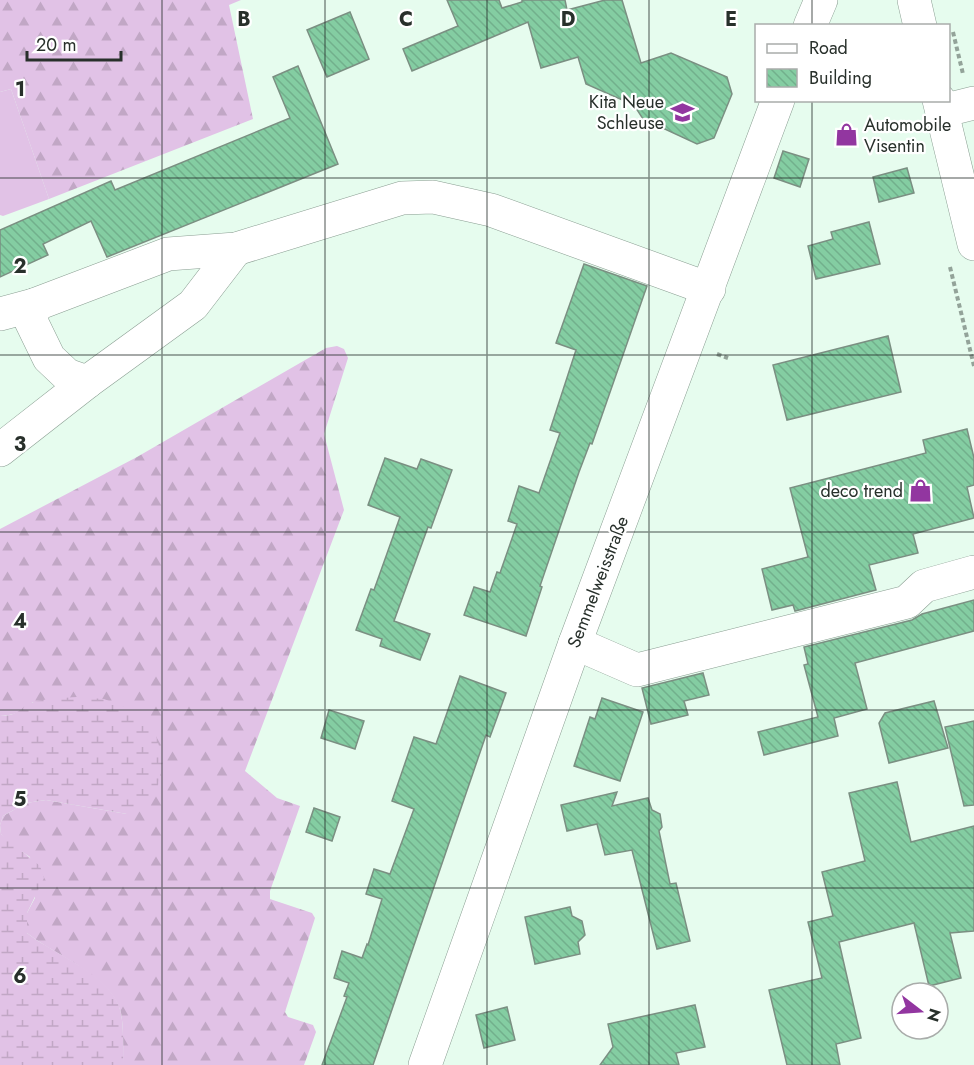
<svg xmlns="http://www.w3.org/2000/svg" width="974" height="1065" font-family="Jost,sans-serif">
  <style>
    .grass { fill: #e1c2e6 }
    .forest { fill: url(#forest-firs) }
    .wetland { fill: url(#wetland-marsh) }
    .building { fill: url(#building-back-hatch); stroke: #7b8f82; stroke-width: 1.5 }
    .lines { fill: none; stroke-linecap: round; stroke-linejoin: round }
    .minor-casing { stroke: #8a9e92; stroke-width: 34 }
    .major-casing { stroke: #8a9e92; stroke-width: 34 }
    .path { stroke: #93a399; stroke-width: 4; stroke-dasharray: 4.5 3; stroke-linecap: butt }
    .minor { stroke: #fff; stroke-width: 33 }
    .major { stroke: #fff; stroke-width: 33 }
    .grid { fill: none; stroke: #28302b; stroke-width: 1.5; stroke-opacity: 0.55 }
    .labels { text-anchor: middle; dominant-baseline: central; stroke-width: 4.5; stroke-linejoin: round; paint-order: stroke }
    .poi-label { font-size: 18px; fill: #28302b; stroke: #fff; text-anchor: end }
    .street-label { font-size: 18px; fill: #28302b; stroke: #fff }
    .grid-label { font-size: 20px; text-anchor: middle; font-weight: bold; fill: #28302b; stroke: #fff; stroke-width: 4.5; stroke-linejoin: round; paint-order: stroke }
  </style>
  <defs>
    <pattern id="forest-firs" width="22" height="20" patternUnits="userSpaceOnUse" patternTransform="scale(1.5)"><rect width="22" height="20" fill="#e1c2e6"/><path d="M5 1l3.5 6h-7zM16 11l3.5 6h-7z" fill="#c1a7c5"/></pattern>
    <pattern id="wetland-marsh" width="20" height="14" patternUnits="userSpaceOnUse" patternTransform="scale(1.5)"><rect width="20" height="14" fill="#e1c2e6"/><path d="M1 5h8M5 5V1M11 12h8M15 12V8" fill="none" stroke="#c1a7c5"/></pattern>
    <pattern id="building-back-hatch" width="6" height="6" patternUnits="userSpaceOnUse" patternTransform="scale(1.5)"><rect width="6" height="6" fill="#84cda2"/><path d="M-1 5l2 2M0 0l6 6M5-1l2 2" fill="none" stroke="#72b08c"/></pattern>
  </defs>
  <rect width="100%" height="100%" fill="#e6fcee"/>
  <polygon class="grass" points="11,89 49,199 3,216 0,215 0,92"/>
  <g class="forest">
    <polygon points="0,0 241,0 229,5 253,119 49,199 11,89 0,92"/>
    <path d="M337,346l7,3 4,9 -24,76 20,76 -99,261 32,27 23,8 -30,85v8l42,14 3,5 -30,94 3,5 25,8 3,7 -12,33h-181c0,-17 1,-35 -2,-52 -8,-37 -67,-58 -94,-80v-20l8,-15 -5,-41 -21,-14 -8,-9 -1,-9 3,-9 23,-13 20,-3 81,14 -94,-112c-10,8 -19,15 -33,13v-186l137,-72 189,-109z"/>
  </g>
  <path class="wetland" d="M77,697l27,2 23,9 28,23 8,30 -6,29 -11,16 -19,8 -81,-14 -20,3 -23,13 -3,9 1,9 39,32 4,12 -17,35v20c27,22 87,42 94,80 3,17 2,35 2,52h-123v-350c18,3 20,-9 34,-13 13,-4 30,-4 43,-5z"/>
  <g class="building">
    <polygon points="447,0 499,0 502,8 522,2 522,0 565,0 567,10 605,0 622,0 641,63 671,53 727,77 732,94 714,138 697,144 643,119 634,105 586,84 578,57 541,68 528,22 412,71 403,49 458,26"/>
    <polygon points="350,12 369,59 327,77 307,30"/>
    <polygon points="298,66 338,164 107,257 91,221 43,244 48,255 0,277 0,230 111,181 115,190 290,118 273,77"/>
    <polygon points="783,151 809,159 800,187 774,178"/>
    <polygon points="907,168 914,193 879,202 873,177"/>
    <polygon points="869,222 880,264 816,279 808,246 833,239 831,232"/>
    <polygon points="584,264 647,286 592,444 590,443 579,472 540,586 542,587 526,636 464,615 474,587 490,592 497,572 500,573 517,524 508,521 519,486 539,493 560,433 550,430 576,350 556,343"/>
    <polygon points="888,336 901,392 787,420 773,365"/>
    <polygon points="967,429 974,458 974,485 967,487 974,518 913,534 918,553 869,565 876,590 795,611 793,605 772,610 762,569 808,557 790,488 926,453 923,440"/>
    <polygon points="385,458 417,469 421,459 452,470 431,528 428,527 394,621 430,634 420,660 380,646 382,639 356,630 371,589 374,590 400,517 368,505"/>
    <polygon points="974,600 974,631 855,663 867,709 834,718 838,736 764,755 758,732 818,717 804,665 808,664 804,647 912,620 922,614"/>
    <polygon points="703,673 709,695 684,701 688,715 651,724 642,688"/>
    <polygon points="460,676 506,693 490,737 486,735 373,1065 322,1065 347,997 344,996 349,983 334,978 342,951 362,958 367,944 368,945 382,899 366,894 374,869 390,874 414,809 392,801 414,737 436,744"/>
    <polygon points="602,698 643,712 620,781 574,766 590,717 595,719"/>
    <polygon points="934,701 948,748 889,763 879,723 885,713"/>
    <polygon points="329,710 364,721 355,749 321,738"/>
    <polygon points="974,721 974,805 964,806 945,727"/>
    <polygon points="897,782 911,842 974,826 974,931 950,933 961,978 929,986 914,923 839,942 861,1038 836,1044 840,1065 787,1065 769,990 822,978 808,922 833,916 822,872 865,861 849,793"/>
    <polygon points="617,792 612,806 648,798 652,810 660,814 662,827 659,831 670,884 676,883 690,941 657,949 632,850 605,855 597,824 567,831 561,805"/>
    <polygon points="314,808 340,817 332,841 306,832"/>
    <polygon points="570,907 572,916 582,921 585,935 578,942 580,954 535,964 525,917"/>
    <polygon points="695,1005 705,1047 676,1053 679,1065 600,1065 613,1047 608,1024"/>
    <polygon points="507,1007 515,1040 484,1048 476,1015"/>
  </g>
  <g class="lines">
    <defs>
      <g id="minor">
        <polyline points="810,26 821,0"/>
        <polyline points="942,111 974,103"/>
        <polyline points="34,305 31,321 49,358 67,375 87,382"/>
        <polyline points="0,314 34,305 168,254 236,249 402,198 433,197 491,210 709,289"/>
        <polyline points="0,450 87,382 193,305 236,249"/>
        <polyline points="575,643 637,670 907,602 924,586 974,572"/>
        <polyline points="425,1065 575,643 778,100"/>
      </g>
      <g id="major">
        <polyline points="914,0 920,26"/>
        <polyline points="939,100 974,244"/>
      </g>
    </defs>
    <use href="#minor" class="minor-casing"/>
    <use href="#major" class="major-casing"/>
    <g class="path">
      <polyline points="953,32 963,74"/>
      <polyline points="950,267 974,366"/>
      <polyline points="717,354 728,358"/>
    </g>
    <use href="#minor" class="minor"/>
    <use href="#major" class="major"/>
  </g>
  <path class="grid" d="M162,0v1065M325,0v1065M487,0v1065M649,0v1065M812,0v26M812,100v965M0,178h974M0,355h974M0,532h974M0,710h974M0,888h974"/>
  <defs>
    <symbol id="school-bare" viewBox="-9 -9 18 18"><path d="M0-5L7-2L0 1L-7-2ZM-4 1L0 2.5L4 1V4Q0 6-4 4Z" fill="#9236a0" stroke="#fff" stroke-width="2.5" paint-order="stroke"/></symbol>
    <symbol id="shop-bare" viewBox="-9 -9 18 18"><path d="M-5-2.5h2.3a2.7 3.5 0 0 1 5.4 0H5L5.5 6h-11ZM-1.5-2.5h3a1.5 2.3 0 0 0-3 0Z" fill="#9236a0" stroke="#fff" stroke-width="2.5" paint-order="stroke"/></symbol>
  </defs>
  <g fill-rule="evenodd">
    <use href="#school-bare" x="666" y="96" width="33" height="33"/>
    <use href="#shop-bare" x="830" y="118" width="33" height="33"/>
    <use href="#shop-bare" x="904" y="474" width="33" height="33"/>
  </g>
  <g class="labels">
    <g class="poi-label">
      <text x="664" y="102">Kita Neue<tspan x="664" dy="21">Schleuse</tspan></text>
      <text x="864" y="125" text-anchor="start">Automobile<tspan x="864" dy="21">Visentin</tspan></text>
      <text x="903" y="491">deco trend</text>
    </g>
    <g class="street-label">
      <text transform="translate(598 582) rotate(-69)">Semmelweisstraße</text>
    </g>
  </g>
  <g class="grid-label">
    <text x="244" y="26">B</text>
    <text x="406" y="26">C</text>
    <text x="568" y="26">D</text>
    <text x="731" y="26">E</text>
    <text x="20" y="96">1</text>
    <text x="20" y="273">2</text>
    <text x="20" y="451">3</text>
    <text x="20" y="628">4</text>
    <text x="20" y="806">5</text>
    <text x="20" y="983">6</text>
  </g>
  <rect x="755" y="24" width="195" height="78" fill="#ffffff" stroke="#a9acaa" stroke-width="1.5"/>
  <rect x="767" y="44" width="30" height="9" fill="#ffffff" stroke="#a9acaa" stroke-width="1.5"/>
  <text x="809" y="54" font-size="18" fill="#28302b">Road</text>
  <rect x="767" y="69" width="30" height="18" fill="url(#building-back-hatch)" stroke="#a9acaa" stroke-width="1.5"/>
  <text x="809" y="84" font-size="18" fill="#28302b">Building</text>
  <g transform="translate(920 1011) rotate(107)"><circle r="28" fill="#ffffff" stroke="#a9acaa" stroke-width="1.5"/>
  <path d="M0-4.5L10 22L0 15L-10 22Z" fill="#9236a0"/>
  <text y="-9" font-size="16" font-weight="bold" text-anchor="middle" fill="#28302b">N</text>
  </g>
  <path d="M27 51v9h94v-9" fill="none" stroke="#28302b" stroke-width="3"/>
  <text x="36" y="51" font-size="18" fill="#28302b" stroke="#ffffff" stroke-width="4.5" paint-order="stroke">20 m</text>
</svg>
